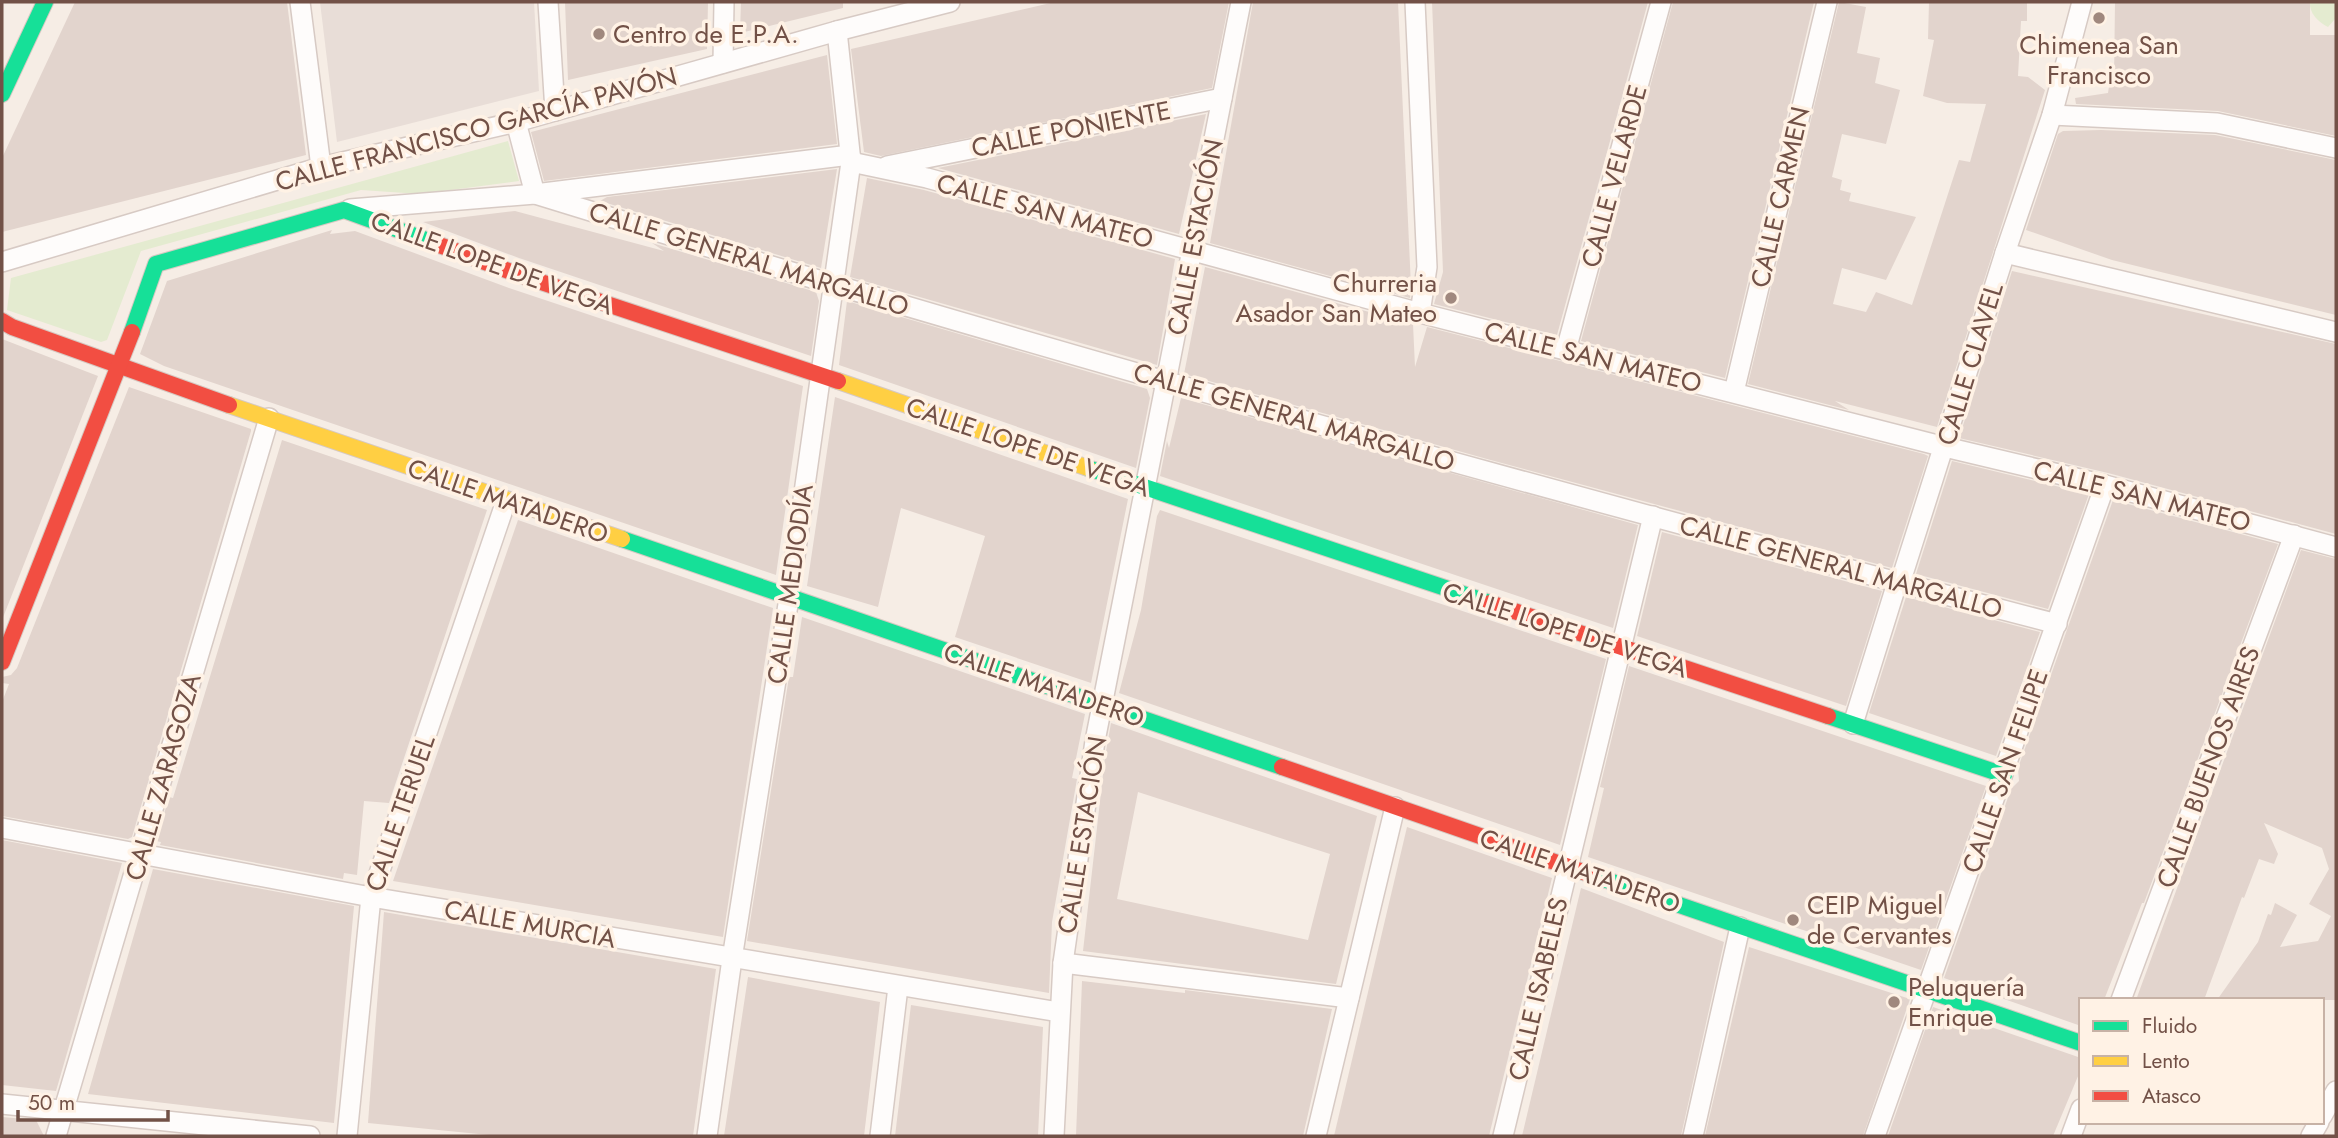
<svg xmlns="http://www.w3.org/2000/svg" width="2338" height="1138" font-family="Jost,sans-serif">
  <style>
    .industrial { fill: #e8ddd7 }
    .green { fill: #e4ebd0 }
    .building { fill: #e2d4cd; fill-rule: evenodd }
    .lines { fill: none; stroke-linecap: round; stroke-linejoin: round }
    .street-casing { stroke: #d7cac4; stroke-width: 22 }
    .fast-casing { stroke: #d6c9c2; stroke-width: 18 }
    .slow-casing { stroke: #d6c9c2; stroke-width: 18 }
    .jam-casing { stroke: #d6c9c2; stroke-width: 18 }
    .street { stroke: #fefcfb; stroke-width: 19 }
    .fast { stroke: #16e098; stroke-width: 16 }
    .slow { stroke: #ffcf43; stroke-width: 16 }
    .jam { stroke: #f24e42; stroke-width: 16 }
    .poi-dot { fill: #a0887e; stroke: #fff2e5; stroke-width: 2.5 }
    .labels { text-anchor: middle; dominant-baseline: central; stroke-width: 7; stroke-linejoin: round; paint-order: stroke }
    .poi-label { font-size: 26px; fill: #725147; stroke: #fff2e5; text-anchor: start }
    .street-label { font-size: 26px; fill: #725147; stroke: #fff2e5 }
  </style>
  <rect width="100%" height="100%" fill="#f6ede5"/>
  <polygon class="industrial" points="320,2 534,2 539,91 337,142"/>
  <g class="green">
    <path d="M2310,2h26l-1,17 -7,8c-10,-5 -19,-14 -18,-25z"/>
    <polygon points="508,141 519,181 420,194 361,190 141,251 107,340 101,342 7,310 11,278"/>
  </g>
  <g class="building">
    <polygon points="75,2 287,2 306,155 2,232 2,158"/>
    <polygon points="565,2 708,2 707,49 568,80"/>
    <polygon points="741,2 843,2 843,8 740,33"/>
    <polygon points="1055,2 1229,2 1212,88 881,156 864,152 851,49"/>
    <polygon points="1253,2 1398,2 1411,287 1410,298 1210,243"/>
    <polygon points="1432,2 1648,2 1557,335 1434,304 1443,272"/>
    <polygon points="1673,2 1814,2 1725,378 1581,341"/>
    <polygon points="1839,2 1866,7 1857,53 1880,58 1875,83 1900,90 1886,144 1842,134 1832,177 1842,180 1840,190 1851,193 1849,201 1916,217 1886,280 1842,268 1833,304 1866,312 1876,292 1912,305 1959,160 1970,162 1986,104 1947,103 1923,96 1934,40 1928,39 1929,2 2027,2 2027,21 2021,21 2018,76 2028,77 2045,90 1937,427 1835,401 1849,410 1748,384"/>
    <polygon points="2115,2 2310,2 2310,35 2336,35 2336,136 2218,111 2076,104 2075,98 2108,93 2110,80 2114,80"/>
    <polygon points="827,55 837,144 544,181 531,132"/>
    <polygon points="1206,114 1179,234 938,168"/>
    <polygon points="2101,130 2215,135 2336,160 2336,315 2112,260 2026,230 2058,134 2063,131"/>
    <polygon points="837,169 821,268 600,201 607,197"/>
    <polygon points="867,178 924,190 1175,259 1157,365 850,277"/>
    <polygon points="515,211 664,251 652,243 816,292 819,301 811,356 519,258 423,222"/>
    <polygon points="332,230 330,234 355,231 509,288 803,386 776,575 164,366 140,354 167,281"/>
    <polygon points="1205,267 1413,324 1415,367 1427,327 1924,454 1928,456 1892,568 1487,459 1184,374"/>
    <polygon points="2012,271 2336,344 2336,534 2108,473 1959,438"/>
    <polygon points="847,301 1147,389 1150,398 1136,468 839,365"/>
    <polygon points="2,339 98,376 2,620"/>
    <polygon points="129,387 251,429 251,431 132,837 128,839 2,816 2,702 9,684 2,683 2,677 11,675 17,668"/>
    <polygon points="835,397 1128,499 1091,683 955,637 985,536 901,508 878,607 807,586"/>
    <polygon points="1181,398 1638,525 1613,628 1160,476 1167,441 1169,448"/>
    <polygon points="282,440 487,510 389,803 364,801 357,875 344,873 343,879 160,845 161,842 156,841 169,797 173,798"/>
    <polygon points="1952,461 2089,494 2048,609 1916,574"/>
    <polygon points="2113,500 2278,544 2144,903 2142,903 2104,1000 2081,1000 2081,1026 1944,978 2011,789 2019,781 2018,768"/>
    <polygon points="1160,510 1606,659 1560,845 1119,693 1141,610 1157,516"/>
    <polygon points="518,520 773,608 723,937 393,881"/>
    <polygon points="1662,532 1882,591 1846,706 1637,636"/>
    <polygon points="2301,550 2336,559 2336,1000 2217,1000 2258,942 2268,914 2271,915 2275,903 2297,915 2280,947 2318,941 2331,916 2309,904 2329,869 2322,848 2264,823 2278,854 2274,864 2259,859 2244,898 2242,897 2204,1000 2136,1000"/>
    <polygon points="1906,597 2040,632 1996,756 1869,713"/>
    <polygon points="802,617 1085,714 1072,778 1077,779 1052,922 1049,993 747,941 789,677 793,677"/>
    <polygon points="1629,666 1986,786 1921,970 1588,857 1604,788 1600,787"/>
    <path d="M1111,723l266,93 -41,168 -253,-33 22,-194zM1138,792l192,62 -22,86 -191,-41z"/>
    <polygon points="1407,827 1552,878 1489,1136 1334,1136"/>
    <polygon points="2,840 122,863 56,1091 2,1085"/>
    <polygon points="153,869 354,906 334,1123 88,1094"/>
    <polygon points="1581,888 1724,942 1681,1136 1522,1136"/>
    <polygon points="384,912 716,969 693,1136 499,1136 368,1123"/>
    <polygon points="1749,947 1910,999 1863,1136 1705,1136"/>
    <polygon points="748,977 880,1002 864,1136 724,1136"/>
    <polygon points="1082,981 1185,993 1185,990 1332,1009 1303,1136 1076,1136"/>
    <polygon points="911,1005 1043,1027 1038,1136 895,1136"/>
    <polygon points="1933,1007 2081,1058 2081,1069 2053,1136 1888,1136"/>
    <polygon points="2,1117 36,1120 44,1136 2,1136"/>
  </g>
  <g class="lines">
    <defs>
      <g id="street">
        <polyline points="300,2 321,167"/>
        <polyline points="548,2 555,111"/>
        <polyline points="1415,2 1427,267 1420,313"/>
        <polyline points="723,63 724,2"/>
        <polyline points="2052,115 2217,123 2336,148"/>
        <path d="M516,122l19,72c504,156 1012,297 1522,430"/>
        <polyline points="851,162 927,178 1420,313 1945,447 2105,485 2336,547"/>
        <polyline points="887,166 1222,98"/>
        <polyline points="350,209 535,194 850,155"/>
        <polyline points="2005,253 2336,332"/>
        <polyline points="2,262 321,167 516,122 837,31 950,2"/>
        <polyline points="1566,350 1661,2"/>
        <polyline points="1734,392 1827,2"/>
        <polyline points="1853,724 1897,583 1903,574 2005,253 2052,115 2082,2"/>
        <polyline points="2,828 371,897 1059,1012"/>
        <polyline points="1063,963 1349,998"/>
        <polyline points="2121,1000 2294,535"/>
        <polyline points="2,1104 310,1136"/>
        <polyline points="2322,1116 2336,1091"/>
        <polyline points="56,1136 269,418"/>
        <polyline points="347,1136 371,897 506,501"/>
        <polyline points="707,1136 732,959 789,598 851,162 837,31"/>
        <polyline points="880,1136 898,987"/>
        <polyline points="1054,1136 1063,963 1095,741 1241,2"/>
        <polyline points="1316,1136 1395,807"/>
        <polyline points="1503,1136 1653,516"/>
        <polyline points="1693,1136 1740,927"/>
        <polyline points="1875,1136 2105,485"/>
        <polyline points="2071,1136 2081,1109"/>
        <polyline points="2311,1136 2319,1122"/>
      </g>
      <g id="fast">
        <polyline points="2,94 45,2"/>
        <polyline points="132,332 156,264 344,210 434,243"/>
        <polyline points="1088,468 1490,603"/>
        <polyline points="622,539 1282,767"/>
        <polyline points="1828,716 2004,775"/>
        <polyline points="1589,874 2081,1043"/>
      </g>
      <g id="slow">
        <polyline points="838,381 1088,468"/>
        <polyline points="229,405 622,539"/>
      </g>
      <g id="jam">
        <polyline points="434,243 514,273 838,381"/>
        <polyline points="2,321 12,327 229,405"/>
        <polyline points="1490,603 1828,716"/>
        <polyline points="2,662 132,332"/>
        <polyline points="1282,767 1589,874"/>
      </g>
    </defs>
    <use href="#street" class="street-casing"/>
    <use href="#fast" class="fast-casing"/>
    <use href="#slow" class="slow-casing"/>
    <use href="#jam" class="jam-casing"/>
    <use href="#street" class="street"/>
    <use href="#fast" class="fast"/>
    <use href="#slow" class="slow"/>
    <use href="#jam" class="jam"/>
  </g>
  <g class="poi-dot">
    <circle cx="2099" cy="18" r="7"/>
    <circle cx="599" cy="34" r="7"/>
    <circle cx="1451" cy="298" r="7"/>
    <circle cx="1793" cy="920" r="7"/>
    <circle cx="1894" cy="1002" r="7"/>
  </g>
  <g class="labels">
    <g class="poi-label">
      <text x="613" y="34">Centro de E.P.A.</text>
      <text x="2099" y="45" text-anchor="middle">Chimenea San<tspan x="2099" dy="30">Francisco</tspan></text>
      <text x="1437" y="283" text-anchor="end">Churreria<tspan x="1437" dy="30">Asador San Mateo</tspan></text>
      <text x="1807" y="905">CEIP Miguel<tspan x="1807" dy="30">de Cervantes</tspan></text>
      <text x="1908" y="987">Peluquería<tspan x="1908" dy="30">Enrique</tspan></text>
    </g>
    <g class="street-label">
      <text transform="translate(476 129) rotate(-15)">CALLE FRANCISCO GARCÍA PAVÓN</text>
      <text transform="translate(1071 129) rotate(-11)">CALLE PONIENTE</text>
      <text transform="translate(1614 176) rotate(-75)">CALLE VELARDE</text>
      <text transform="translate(1780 197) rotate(-77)">CALLE CARMEN</text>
      <text transform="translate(1045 211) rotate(15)">CALLE SAN MATEO</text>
      <text transform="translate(1195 237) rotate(-79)">CALLE ESTACIÓN</text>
      <text transform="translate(749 259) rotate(17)">CALLE GENERAL MARGALLO</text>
      <text transform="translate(492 263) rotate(20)">CALLE LOPE DE VEGA</text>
      <text transform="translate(1593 357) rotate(14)">CALLE SAN MATEO</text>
      <text transform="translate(1970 364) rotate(-73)">CALLE CLAVEL</text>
      <text transform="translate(1294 417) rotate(16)">CALLE GENERAL MARGALLO</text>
      <text transform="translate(1028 447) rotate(19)">CALLE LOPE DE VEGA</text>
      <text transform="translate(2142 496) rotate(14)">CALLE SAN MATEO</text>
      <text transform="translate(508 501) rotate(19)">CALLE MATADERO</text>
      <text transform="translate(1841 567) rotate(15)">CALLE GENERAL MARGALLO</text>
      <text transform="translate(790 584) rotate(-82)">CALLE MEDIODÍA</text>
      <text transform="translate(1565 630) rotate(18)">CALLE LOPE DE VEGA</text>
      <text transform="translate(1044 685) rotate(19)">CALLE MATADERO</text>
      <text transform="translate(2208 767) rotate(-70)">CALLE BUENOS AIRES</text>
      <text transform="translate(2005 771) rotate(-71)">CALLE SAN FELIPE</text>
      <text transform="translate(163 777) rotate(-74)">CALLE ZARAGOZA</text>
      <text transform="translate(400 813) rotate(-71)">CALLE TERUEL</text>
      <text transform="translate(1082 835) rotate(-81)">CALLE ESTACIÓN</text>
      <text transform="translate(1580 871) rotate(19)">CALLE MATADERO</text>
      <text transform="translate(530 924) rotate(10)">CALLE MURCIA</text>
      <text transform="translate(1538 989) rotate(-77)">CALLE ISABELES</text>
    </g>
  </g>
  <rect width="2338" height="1138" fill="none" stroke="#725147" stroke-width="7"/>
  <rect x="2079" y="998" width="245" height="126" fill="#fff2e5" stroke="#c7b2a6" stroke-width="2"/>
  <rect x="2093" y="1021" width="35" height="10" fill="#16e098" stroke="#c7b2a6" stroke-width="2"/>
  <text x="2142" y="1033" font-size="21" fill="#725147">Fluido</text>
  <rect x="2093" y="1056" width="35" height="10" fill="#ffcf43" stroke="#c7b2a6" stroke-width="2"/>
  <text x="2142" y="1068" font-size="21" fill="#725147">Lento</text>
  <rect x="2093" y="1091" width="35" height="10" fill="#f24e42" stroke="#c7b2a6" stroke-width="2"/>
  <text x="2142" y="1103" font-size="21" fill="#725147">Atasco</text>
  <path d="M18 1110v10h150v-10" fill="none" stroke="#725147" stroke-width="3.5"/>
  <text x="28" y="1110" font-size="21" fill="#725147" stroke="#fff2e5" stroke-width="5" paint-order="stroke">50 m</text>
</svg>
